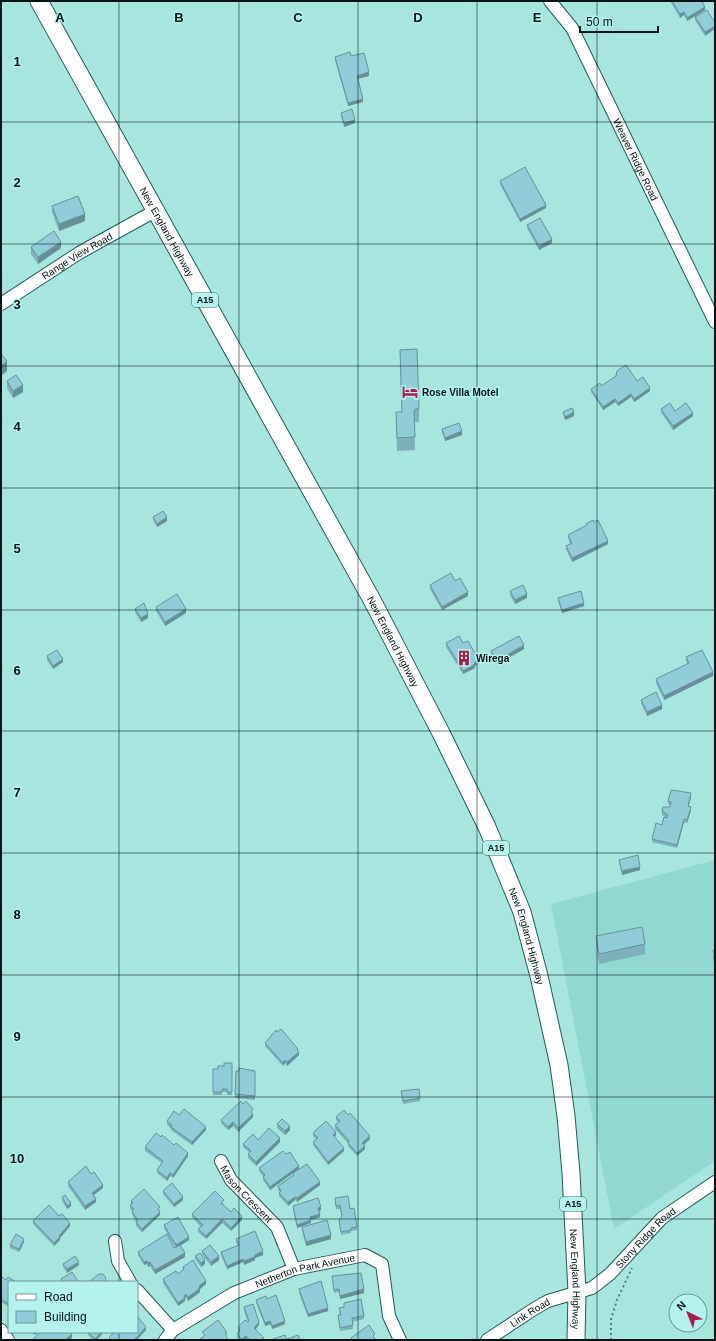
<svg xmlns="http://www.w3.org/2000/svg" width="716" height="1341" font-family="Helvetica,sans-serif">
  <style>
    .built { fill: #91d8d2 }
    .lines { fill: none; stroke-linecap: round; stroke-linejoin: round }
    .minor-casing { stroke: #1c5c58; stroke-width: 14 }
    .highway-casing { stroke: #1c5c58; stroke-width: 19 }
    .path { stroke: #547e7a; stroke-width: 2; stroke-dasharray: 2 3; stroke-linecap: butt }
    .minor { stroke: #fff; stroke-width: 12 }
    .highway { stroke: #fff; stroke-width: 17 }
    .wall { fill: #7db0ba }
    .shaded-wall { fill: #669097 }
    .building { fill: #91cdd8; stroke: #669097 }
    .grid { fill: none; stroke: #001413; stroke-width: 1; stroke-opacity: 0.55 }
    .labels { text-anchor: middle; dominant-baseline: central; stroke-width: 3; stroke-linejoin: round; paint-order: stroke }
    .shield { fill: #b4f2ed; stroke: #365754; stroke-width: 1 }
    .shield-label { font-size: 9px; font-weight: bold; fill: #001413 }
    .street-label { font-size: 10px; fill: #001413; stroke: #b4f2ed }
    .poi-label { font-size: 10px; font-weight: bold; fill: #001413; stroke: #b4f2ed; text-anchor: start }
    .grid-label { font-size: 13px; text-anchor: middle; font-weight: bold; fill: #001413; stroke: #b4f2ed; stroke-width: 3; stroke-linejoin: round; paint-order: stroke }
  </style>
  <rect width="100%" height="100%" fill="#a7e5df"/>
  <polygon class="built" points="715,860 715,1161 614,1229 551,904"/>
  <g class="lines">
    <defs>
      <g id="minor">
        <path id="s1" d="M550,1l22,27 143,294"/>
        <path id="s2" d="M1,304l78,-51 76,-42"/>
        <path id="s3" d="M221,1161l10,19 46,47 17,42"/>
        <polyline points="115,1241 118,1261 130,1282"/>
        <polyline points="137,1290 173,1330"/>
        <polyline points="1,1330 8,1340"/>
        <path id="s4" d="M165,1340l8,-10 61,-37 60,-24 71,-14 17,9 7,52 11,24"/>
        <path id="s5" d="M487,1340l47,-31 14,-8 44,-13 18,-14 52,-56 53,-36"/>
      </g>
      <g id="highway">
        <path id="s6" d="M39,1l333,599 69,133 46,94 35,85 17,64 20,89 7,51 5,57 6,119 -1,48"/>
      </g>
    </defs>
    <use href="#minor" class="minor-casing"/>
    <use href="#highway" class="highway-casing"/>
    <polyline class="path" points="611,1340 611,1319 617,1300 632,1268"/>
    <use href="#minor" class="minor"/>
    <use href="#highway" class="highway"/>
  </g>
  <g class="wall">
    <polygon points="670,1 704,1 703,4 705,10 687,21 684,15 680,18"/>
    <polygon points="707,10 705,36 695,20 695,17"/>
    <polygon points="351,56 369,76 358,79 363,102 348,106 335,60 335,57"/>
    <polygon points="341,113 355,123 344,127 341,116"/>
    <polygon points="500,181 546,208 520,222 500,184"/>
    <polygon points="52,206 85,221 59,231 52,212"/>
    <polygon points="527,225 552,243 539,250 527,228"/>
    <polygon points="31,247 61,248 38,264 31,254"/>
    <polygon points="400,350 419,409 419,422 415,422 414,424 415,450 397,451 396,412 402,412"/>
    <polygon points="7,381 23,392 13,398 7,388"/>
    <polygon points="637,381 650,391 634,402 631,397 618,406 615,402 603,410 591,392 591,389 601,386"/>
    <polygon points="661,409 675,411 693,416 673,430 661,412"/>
    <polygon points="563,412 574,416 565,420 563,415"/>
    <polygon points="442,429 462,435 445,441 442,432"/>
    <polygon points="153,517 167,521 157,527 153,520"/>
    <polygon points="586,524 608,544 572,562 566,549 566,546 570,544 568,538 568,535 586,526"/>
    <polygon points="430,585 468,596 442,610 430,589"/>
    <polygon points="510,591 527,598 515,604 510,595"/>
    <polygon points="558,598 584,606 562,613 558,601"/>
    <polygon points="156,607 186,613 165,626 156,611"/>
    <polygon points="135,609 148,618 141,622 135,612"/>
    <polygon points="446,643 463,643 479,663 475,666 475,668 463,674 446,647"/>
    <polygon points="524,649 497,664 491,655 491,651"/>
    <polygon points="47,656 63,662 53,669 47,660"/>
    <polygon points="686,657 713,676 664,700 656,683 656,679 688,664 686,661"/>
    <polygon points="641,700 662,709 647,716 641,703"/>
    <polygon points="691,797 688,806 691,810 687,823 684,822 677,848 652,842 652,839 667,818 662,815 662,811 670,807 670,805 668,804 668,801"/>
    <polygon points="619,860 640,870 622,875 619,863"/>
    <polygon points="596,936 645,944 645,954 599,964 596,946"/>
    <polygon points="715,949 715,966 713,960 713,950"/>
    <polygon points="265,1043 298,1051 299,1055 287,1066 285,1063 283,1066 265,1046"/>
    <polygon points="232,1063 232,1095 227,1095 227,1092 222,1092 222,1095 213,1095 213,1069 218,1069 224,1066"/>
    <polygon points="236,1071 255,1071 255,1100 235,1098"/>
    <polygon points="401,1091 420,1098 420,1101 403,1104"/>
    <polygon points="253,1113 253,1117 238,1132 233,1126 228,1130 221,1123 221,1120"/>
    <polygon points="179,1115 206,1130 192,1145 171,1130 171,1128 167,1125 167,1121"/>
    <polygon points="336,1117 370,1139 364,1145 365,1149 357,1156 348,1146 348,1143 335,1129 335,1125 339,1123 336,1120"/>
    <polygon points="277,1124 290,1130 285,1135 277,1128"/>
    <polygon points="313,1133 336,1135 334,1137 344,1151 328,1165 313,1145 313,1142 316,1139 313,1136"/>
    <polygon points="258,1140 280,1142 256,1166 248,1158 248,1154 250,1153 243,1147 243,1144"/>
    <polygon points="145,1147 188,1156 173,1178 170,1176 167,1181 157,1173 157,1170 162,1163 145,1151"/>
    <polygon points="286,1154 299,1169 320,1185 297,1202 295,1200 288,1206 279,1196 279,1193 280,1192 278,1190 278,1186 293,1175 293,1173 270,1190 263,1180 263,1176 259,1171 259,1168"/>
    <polygon points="91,1174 103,1188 94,1195 96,1202 85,1210 68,1186 68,1182"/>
    <polygon points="163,1191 183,1200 174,1207 163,1194"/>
    <polygon points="62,1197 71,1206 67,1209 62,1201"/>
    <polygon points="335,1198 350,1209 357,1227 357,1230 351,1231 351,1233 341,1235 339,1220 342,1217 340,1209 336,1209"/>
    <polygon points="131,1201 160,1210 159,1211 160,1215 142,1232 136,1226 136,1222 132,1214 132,1211 130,1209 130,1205 131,1205"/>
    <polygon points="224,1203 223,1204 231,1212 242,1220 231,1231 222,1223 206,1239 198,1232 198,1229 201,1227 192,1217 192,1214"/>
    <polygon points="293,1206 321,1210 319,1211 320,1217 311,1220 311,1223 297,1228 293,1210"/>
    <polygon points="59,1216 70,1226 60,1238 60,1240 54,1246 33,1224 33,1221"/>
    <polygon points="164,1225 189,1240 180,1246 185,1257 155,1274 150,1266 148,1267 147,1264 144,1265 138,1255 138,1252 175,1247 164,1228"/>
    <polygon points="302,1227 331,1239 306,1246 302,1231"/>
    <polygon points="236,1239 263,1255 255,1258 255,1260 244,1265 243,1262 227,1269 221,1255 221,1252 238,1245 236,1242"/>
    <polygon points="24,1242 19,1252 10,1248 10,1245"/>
    <polygon points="202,1251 219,1260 211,1266 202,1254"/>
    <polygon points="195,1256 205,1264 201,1267 195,1259"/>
    <polygon points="63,1264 79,1265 67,1273 63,1267"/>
    <polygon points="183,1267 206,1284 200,1289 200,1292 194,1297 188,1301 186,1298 185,1298 185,1301 178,1306 163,1283 163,1279 178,1274 183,1270"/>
    <polygon points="332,1276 364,1293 340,1299 339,1292 334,1293"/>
    <polygon points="1,1278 9,1282 9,1307 1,1302"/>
    <polygon points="299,1289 328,1311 308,1317 299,1293"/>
    <polygon points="267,1299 285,1324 272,1329 270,1324 265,1326 256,1303 256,1300"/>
    <polygon points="344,1303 364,1316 364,1319 352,1322 353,1329 340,1331 338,1315 340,1315 339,1308 344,1308"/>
    <polygon points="244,1307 259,1325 255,1330 264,1340 247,1340 246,1339 245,1340 240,1340 237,1337 237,1334 238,1332 238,1327 248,1322 244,1311"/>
    <polygon points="31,1332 39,1332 35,1335"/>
    <polygon points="88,1332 102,1332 102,1334 97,1340 93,1340 88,1335"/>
  </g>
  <g class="shaded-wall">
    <polygon points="705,7 705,10 687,21 687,18"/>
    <polygon points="684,12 684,15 680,18 680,14"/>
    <polygon points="715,26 715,29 705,36 705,32"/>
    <polygon points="369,72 369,76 357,79 357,76"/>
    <polygon points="363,99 363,102 348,106 348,103"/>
    <polygon points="355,120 355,123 344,127 344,123"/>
    <polygon points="546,205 546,208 520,222 520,219"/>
    <polygon points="85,214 85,221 59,231 59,224"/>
    <polygon points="552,239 552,243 539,250 539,246"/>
    <polygon points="61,242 61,248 38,264 38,257"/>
    <polygon points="7,361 7,371 1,376 1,366"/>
    <polygon points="23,385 23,392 13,398 13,391"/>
    <polygon points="650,388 650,391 634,402 634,399"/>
    <polygon points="631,394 631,397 618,406 618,403"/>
    <polygon points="615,399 615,402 603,410 603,407"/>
    <polygon points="574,412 574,416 565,420 565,417"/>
    <polygon points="693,413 693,416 673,430 673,426"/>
    <polygon points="462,431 462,435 445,441 445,438"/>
    <polygon points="167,517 167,521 157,527 157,524"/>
    <polygon points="608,541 608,544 572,562 572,558"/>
    <polygon points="468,592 468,596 442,610 442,607"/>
    <polygon points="527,594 527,598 515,604 515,600"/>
    <polygon points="584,603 584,606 562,613 562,610"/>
    <polygon points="186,609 186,613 165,626 165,622"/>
    <polygon points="148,614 148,618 141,622 141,618"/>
    <polygon points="524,645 524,649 497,664 497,661"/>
    <polygon points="63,659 63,662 53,669 53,666"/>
    <polygon points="479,660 479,663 475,666 475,668 463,674 463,671 474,663"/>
    <polygon points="713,672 713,676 664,700 664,696"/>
    <polygon points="662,705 662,709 647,716 647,712"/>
    <polygon points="691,793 691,797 688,809 688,806"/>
    <polygon points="691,807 691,810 687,823 687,820"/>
    <polygon points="684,819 684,822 677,848 677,845"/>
    <polygon points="640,867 640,870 622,875 622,871"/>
    <polygon points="299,1052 299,1055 287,1066 287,1062"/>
    <polygon points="285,1060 285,1063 283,1066 283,1063"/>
    <polygon points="253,1114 253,1117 238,1132 238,1128"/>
    <polygon points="233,1122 233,1126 228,1130 228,1127"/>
    <polygon points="290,1126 290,1130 285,1135 285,1131"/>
    <polygon points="206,1127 206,1130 192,1145 192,1142"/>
    <polygon points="336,1132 336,1135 333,1138 333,1135"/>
    <polygon points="370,1136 370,1139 362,1146 362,1143"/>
    <polygon points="280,1138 280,1142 256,1166 256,1162"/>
    <polygon points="365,1146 365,1149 357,1156 357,1153"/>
    <polygon points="344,1148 344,1151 328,1165 328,1162"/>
    <polygon points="188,1153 188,1156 173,1178 173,1175"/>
    <polygon points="299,1166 299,1169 270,1190 270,1187"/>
    <polygon points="170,1173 170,1176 167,1181 167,1178"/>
    <polygon points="320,1182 320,1185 297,1202 297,1198"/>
    <polygon points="103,1185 103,1188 92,1196 92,1193"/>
    <polygon points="183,1197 183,1200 174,1207 174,1204"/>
    <polygon points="295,1197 295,1200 288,1206 288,1202"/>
    <polygon points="96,1199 96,1202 85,1210 85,1206"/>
    <polygon points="71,1203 71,1206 67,1209 67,1206"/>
    <polygon points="321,1207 321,1210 318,1212 318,1208"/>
    <polygon points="160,1212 160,1215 142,1232 142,1229"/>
    <polygon points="320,1214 320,1217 310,1220 310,1217"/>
    <polygon points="242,1216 242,1220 231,1231 231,1228"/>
    <polygon points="222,1219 222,1223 206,1239 206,1236"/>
    <polygon points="311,1220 311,1223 297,1228 297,1225"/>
    <polygon points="70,1223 70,1226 60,1238 60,1240 54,1246 54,1243 59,1236"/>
    <polygon points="331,1235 331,1239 306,1246 306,1242"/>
    <polygon points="189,1237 189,1240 176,1248 176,1245"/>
    <polygon points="24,1239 24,1242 19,1252 19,1249"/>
    <polygon points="263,1251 263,1255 255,1258 255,1260 244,1265 244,1261 255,1255"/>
    <polygon points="185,1253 185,1257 155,1274 155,1270"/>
    <polygon points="219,1256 219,1260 211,1266 211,1262"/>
    <polygon points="243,1259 243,1262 227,1269 227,1266"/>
    <polygon points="205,1260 205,1264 201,1267 201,1263"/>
    <polygon points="147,1261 147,1264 144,1265 144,1262"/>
    <polygon points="79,1262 79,1265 67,1273 67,1269"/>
    <polygon points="150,1262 150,1266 148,1267 148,1263"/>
    <polygon points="206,1281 206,1284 200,1289 200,1292 188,1301 188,1297 199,1286"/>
    <polygon points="364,1289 364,1293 340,1299 340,1296"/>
    <polygon points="186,1294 185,1301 178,1306 178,1303 184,1296"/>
    <polygon points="328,1308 328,1311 308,1317 308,1314"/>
    <polygon points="270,1321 270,1324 265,1326 265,1323"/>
    <polygon points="285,1321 285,1324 272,1329 272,1326"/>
    <polygon points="259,1322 259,1325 254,1331 254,1328"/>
    <polygon points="146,1327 146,1330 137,1340 134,1340"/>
    <polygon points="35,1332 39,1332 35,1335"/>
    <polygon points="101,1332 102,1332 102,1334 97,1340 95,1340 95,1339"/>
    <polygon points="72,1334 72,1338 69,1340 65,1340"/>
    <polygon points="246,1336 246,1339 245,1340 242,1340"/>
  </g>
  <g class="building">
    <polygon points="672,1 702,1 702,2 705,7 687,18 684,12 680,14"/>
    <polygon points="707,10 715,23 715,26 705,32 695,17"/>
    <polygon points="350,52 351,56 364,53 369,72 357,76 363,99 348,103 335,57"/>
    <polygon points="352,109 355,120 344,123 341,113"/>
    <polygon points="525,167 546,205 520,219 500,181"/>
    <polygon points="78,196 85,214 59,224 52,206"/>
    <polygon points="540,218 552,239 539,246 527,225"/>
    <polygon points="54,231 61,242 38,257 31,247"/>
    <polygon points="417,349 419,409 415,409 414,412 415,437 397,438 396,412 402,412 400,350"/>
    <polygon points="1,354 7,361 1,366"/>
    <polygon points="626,365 637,381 643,377 650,388 634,399 631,394 618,403 615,399 603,407 591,389 600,383 601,386 616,376 617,371"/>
    <polygon points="16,375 23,385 13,391 7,381"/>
    <polygon points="670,403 675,411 686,403 693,413 673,426 661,409"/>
    <polygon points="572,408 574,412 565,417 563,412"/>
    <polygon points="459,423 462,431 445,438 442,429"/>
    <polygon points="163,511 167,517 157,524 153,517"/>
    <polygon points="593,520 594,522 598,520 608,541 572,558 566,546 572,543 568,535 587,525 586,524"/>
    <polygon points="451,573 455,581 460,578 468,592 442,607 430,585"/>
    <polygon points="523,585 527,594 515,600 510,591"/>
    <polygon points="581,591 584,603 562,610 558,598"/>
    <polygon points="177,594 186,609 165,622 156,607"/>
    <polygon points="144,603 148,614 141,618 135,609"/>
    <polygon points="459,636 463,643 468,641 479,660 474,663 475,664 463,671 446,643"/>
    <polygon points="519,636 524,645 497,661 491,651"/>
    <polygon points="57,650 63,659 53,666 47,656"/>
    <polygon points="702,650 713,672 664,696 656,679 689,663 686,657"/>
    <polygon points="656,692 662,705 647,712 641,700"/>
    <polygon points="671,790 691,793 688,806 691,807 687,820 684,819 677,845 652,839 656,823 662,825 664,817 667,818 668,815 662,811 663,807 670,807 671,802 668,801"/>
    <polygon points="638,855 640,867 622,871 619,860"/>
    <polygon points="642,927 645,944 599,954 596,936"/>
    <polygon points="715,949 715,956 713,950"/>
    <polygon points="281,1029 298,1049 297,1050 299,1052 287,1062 285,1060 283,1063 265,1043 276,1030 277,1032"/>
    <polygon points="224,1063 232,1063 232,1092 227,1092 227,1089 222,1089 222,1092 213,1092 213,1069 218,1069 218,1066 224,1066"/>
    <polygon points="239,1068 255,1071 255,1096 235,1094 236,1071 239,1071"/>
    <polygon points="419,1089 420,1098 403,1101 401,1091"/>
    <polygon points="241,1101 243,1104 246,1101 253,1109 251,1112 253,1114 238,1128 233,1122 228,1127 221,1120"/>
    <polygon points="184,1109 206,1127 192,1142 171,1127 172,1125 167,1121 174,1111 179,1115"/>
    <polygon points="344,1110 348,1115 350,1113 370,1136 362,1143 365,1146 357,1153 348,1143 349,1141 335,1125 340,1121 336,1117"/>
    <polygon points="282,1119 290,1126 285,1131 277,1124"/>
    <polygon points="326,1121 336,1132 333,1135 344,1148 328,1162 313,1142 318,1138 313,1133"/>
    <polygon points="269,1128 280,1138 256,1162 248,1154 251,1151 243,1144 253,1134 258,1140"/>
    <polygon points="156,1133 161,1137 162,1135 174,1145 176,1143 188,1153 173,1175 170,1173 167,1178 157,1170 163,1161 145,1147"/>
    <polygon points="283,1151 286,1154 290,1152 299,1166 270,1187 263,1177 265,1175 259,1168"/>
    <polygon points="307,1164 320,1182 297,1198 295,1197 288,1202 279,1193 281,1191 278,1186 294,1175 293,1173"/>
    <polygon points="86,1166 91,1174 94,1172 103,1185 92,1193 96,1199 85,1206 68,1182"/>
    <polygon points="172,1183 183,1197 174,1204 163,1191"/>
    <polygon points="144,1189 160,1207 158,1209 160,1212 142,1229 136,1222 138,1221 132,1211 134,1209 130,1205 133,1203 131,1201"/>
    <polygon points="215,1191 224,1200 221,1203 231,1212 234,1208 242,1216 231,1228 222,1219 206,1236 198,1229 203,1225 192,1214"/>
    <polygon points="65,1195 71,1203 67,1206 62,1197"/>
    <polygon points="348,1196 350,1209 354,1208 357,1227 351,1228 351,1230 341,1232 339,1220 342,1216 340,1205 336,1206 335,1198"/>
    <polygon points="318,1198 321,1207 318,1208 320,1214 310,1217 311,1220 297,1225 293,1206"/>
    <polygon points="49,1205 59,1216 62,1214 70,1223 59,1236 60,1237 54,1243 33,1221"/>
    <polygon points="178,1217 189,1237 176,1245 164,1225"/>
    <polygon points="327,1220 331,1235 306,1242 302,1227"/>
    <polygon points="255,1231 263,1251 255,1255 255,1257 244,1261 243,1259 227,1266 221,1252 239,1245 236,1239"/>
    <polygon points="16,1234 24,1239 19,1249 10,1245"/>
    <polygon points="167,1234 174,1248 180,1245 185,1253 155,1270 150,1262 148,1263 147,1261 144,1262 138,1252"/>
    <polygon points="210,1245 219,1256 211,1262 202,1251"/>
    <polygon points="200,1253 205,1260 201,1263 195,1256"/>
    <polygon points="75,1256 79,1262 67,1269 63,1264"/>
    <polygon points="193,1260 206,1281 199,1286 200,1288 194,1293 188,1297 186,1294 184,1296 185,1298 178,1303 163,1279 176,1271 178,1274 184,1269 183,1267"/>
    <polygon points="72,1272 78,1281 76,1282 63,1282 61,1279"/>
    <polygon points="361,1273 364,1289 340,1296 339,1289 334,1290 332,1276"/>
    <polygon points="99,1274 103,1274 106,1278 105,1281 105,1282 89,1282"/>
    <polygon points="2,1277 6,1280 8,1277 16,1282 9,1282 9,1304 1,1299 1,1278"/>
    <polygon points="321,1281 328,1308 308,1314 299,1289"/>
    <polygon points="276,1295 285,1321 272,1326 270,1321 265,1323 256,1300 266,1296 267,1299"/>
    <polygon points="361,1299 364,1316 352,1318 353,1325 340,1328 338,1315 341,1315 339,1308 344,1307 344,1303"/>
    <polygon points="253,1304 259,1322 254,1328 264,1338 261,1340 250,1340 246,1336 242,1339 237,1334 240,1330 238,1327 245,1320 248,1322 249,1321 244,1307"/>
    <polygon points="137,1316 146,1327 134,1340 111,1340 109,1338 114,1332 137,1332"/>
    <polygon points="218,1320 226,1331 226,1336 228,1340 200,1340 200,1339 205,1335 202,1332"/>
    <polygon points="369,1325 375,1334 373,1336 376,1340 353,1340 351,1338"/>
    <polygon points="41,1332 70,1332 72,1334 65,1340 34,1340 33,1339"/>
    <polygon points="88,1332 101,1332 95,1339"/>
    <polygon points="285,1335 287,1339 298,1335 300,1340 273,1340 273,1339"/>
  </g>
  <path class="grid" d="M119,1v1281M239,1v1339M358,1v1339M477,1v1339M597,1v1339M1,122h714M1,244h714M1,366h714M1,488h714M1,610h714M1,731h714M1,853h714M1,975h714M1,1097h714M1,1219h714M119,1332v8"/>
  <defs>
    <symbol id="hotel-bare" viewBox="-9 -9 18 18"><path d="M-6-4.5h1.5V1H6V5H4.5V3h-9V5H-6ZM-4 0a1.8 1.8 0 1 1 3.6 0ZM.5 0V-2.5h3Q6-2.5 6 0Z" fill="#ab1849" stroke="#b4f2ed" stroke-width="2.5" paint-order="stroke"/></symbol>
    <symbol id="building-bare" viewBox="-9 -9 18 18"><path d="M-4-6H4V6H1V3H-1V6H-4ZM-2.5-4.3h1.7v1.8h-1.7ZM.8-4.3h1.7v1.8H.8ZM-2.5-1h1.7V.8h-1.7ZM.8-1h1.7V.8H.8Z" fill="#ab1849" stroke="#b4f2ed" stroke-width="2.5" paint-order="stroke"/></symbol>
  </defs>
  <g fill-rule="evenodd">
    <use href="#hotel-bare" x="399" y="381" width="22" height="22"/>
    <use href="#building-bare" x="453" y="647" width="22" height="22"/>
  </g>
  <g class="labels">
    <g class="shield">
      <rect x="192" y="293" width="26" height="14" rx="3"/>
      <rect x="483" y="841" width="26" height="14" rx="3"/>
      <rect x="560" y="1197" width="26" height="14" rx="3"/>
    </g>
    <g class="shield-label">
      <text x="205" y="300">A15</text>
      <text x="496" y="848">A15</text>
      <text x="573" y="1204">A15</text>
    </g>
    <g class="street-label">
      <text stroke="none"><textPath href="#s1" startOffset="181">Weaver Ridge Road</textPath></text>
      <text stroke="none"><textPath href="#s6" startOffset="264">New England Highway</textPath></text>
      <text stroke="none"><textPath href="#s2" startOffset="90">Range View Road</textPath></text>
      <text stroke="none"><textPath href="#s6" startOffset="732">New England Highway</textPath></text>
      <text stroke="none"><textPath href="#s6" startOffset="1056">New England Highway</textPath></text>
      <text stroke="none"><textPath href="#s3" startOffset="42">Mason Crescent</textPath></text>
      <text stroke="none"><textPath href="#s5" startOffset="192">Stony Ridge Road</textPath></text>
      <text stroke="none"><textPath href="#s4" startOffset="159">Netherton Park Avenue</textPath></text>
      <text stroke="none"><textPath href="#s6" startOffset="1404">New England Highway</textPath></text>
      <text stroke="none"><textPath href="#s5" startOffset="51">Link Road</textPath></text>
    </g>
    <g class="poi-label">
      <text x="422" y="392">Rose Villa Motel</text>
      <text x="476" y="658">Wirega</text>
    </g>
  </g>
  <g class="grid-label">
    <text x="60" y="22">A</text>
    <text x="179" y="22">B</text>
    <text x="298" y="22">C</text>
    <text x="418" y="22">D</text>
    <text x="537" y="22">E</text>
    <text x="17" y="66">1</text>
    <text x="17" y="187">2</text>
    <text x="17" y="309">3</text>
    <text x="17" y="431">4</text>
    <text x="17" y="553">5</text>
    <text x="17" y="675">6</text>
    <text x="17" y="797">7</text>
    <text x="17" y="919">8</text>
    <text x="17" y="1041">9</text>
    <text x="17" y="1163">10</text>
  </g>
  <rect width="716" height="1341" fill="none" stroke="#001413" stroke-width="4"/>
  <rect x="8" y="1281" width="130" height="52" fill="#b4f2ed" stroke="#6c9996"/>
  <rect x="16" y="1294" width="20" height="6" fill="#ffffff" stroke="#6c9996"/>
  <text x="44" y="1301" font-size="12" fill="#001413">Road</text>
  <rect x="16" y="1311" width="20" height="12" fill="#91cdd8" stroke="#6c9996"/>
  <text x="44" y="1321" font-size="12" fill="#001413">Building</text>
  <g transform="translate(688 1313) rotate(317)"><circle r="19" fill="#b4f2ed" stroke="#6c9996"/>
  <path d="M0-3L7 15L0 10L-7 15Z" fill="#ab1849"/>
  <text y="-6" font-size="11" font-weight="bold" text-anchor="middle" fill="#001413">N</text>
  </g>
  <path d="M580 26v6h78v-6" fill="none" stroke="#001413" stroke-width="2"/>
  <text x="586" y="26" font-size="12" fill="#001413" stroke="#b4f2ed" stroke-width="3" paint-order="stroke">50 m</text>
</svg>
